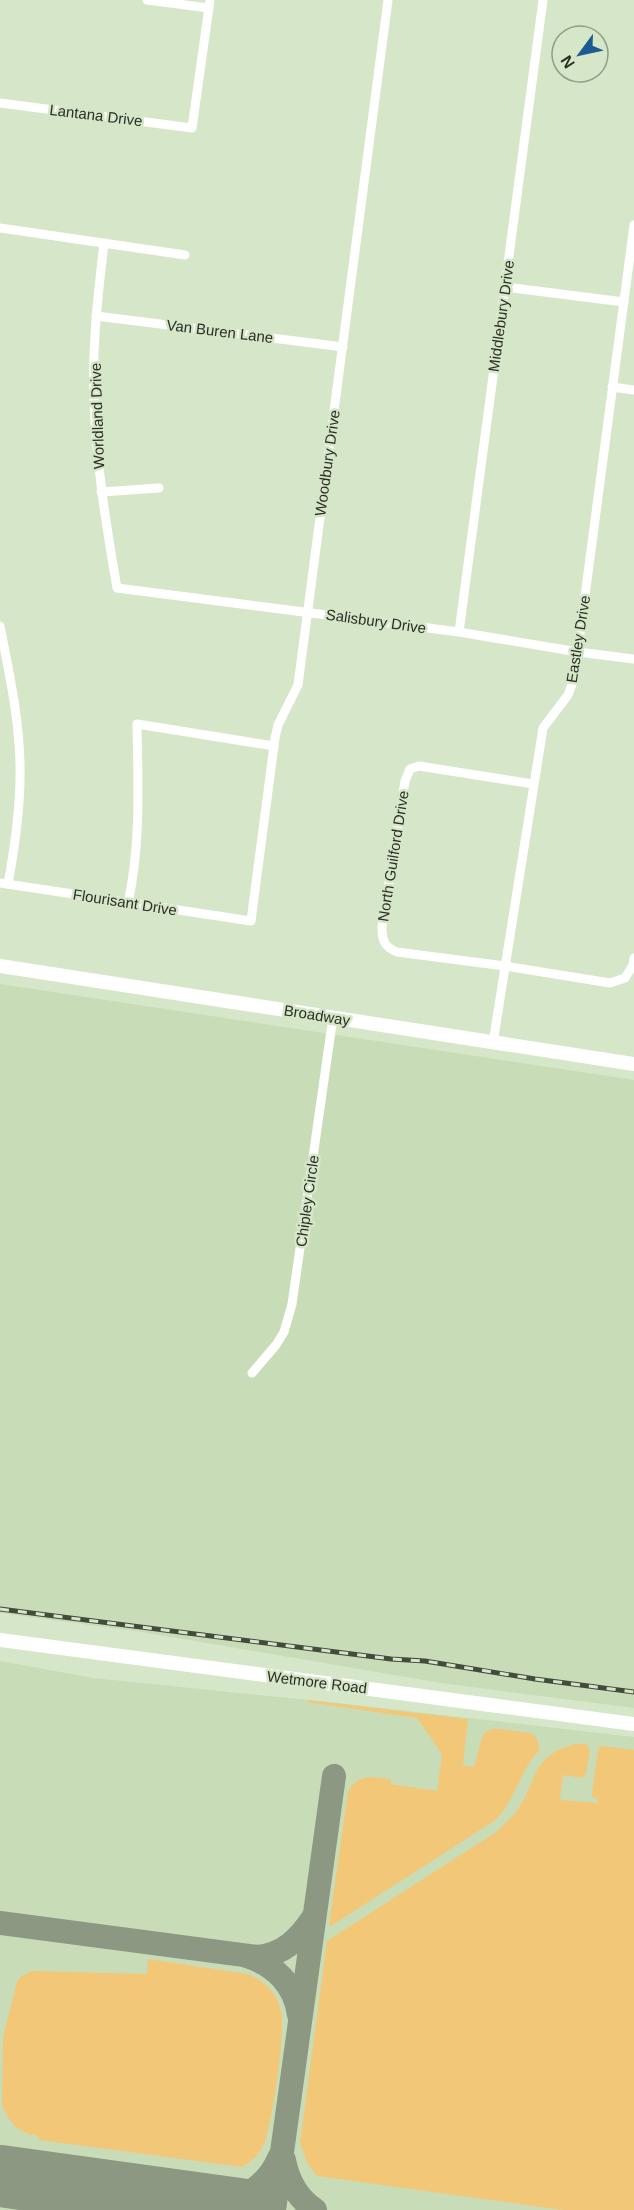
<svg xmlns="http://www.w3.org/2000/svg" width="634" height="2210" font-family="Arial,sans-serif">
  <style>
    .built { fill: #c9dcb8 }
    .green { fill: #f2c878 }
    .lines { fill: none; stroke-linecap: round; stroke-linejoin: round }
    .taxiway { stroke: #8c9882; stroke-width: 24 }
    .runway { stroke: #8c9882; stroke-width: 62 }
    .street { stroke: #fff; stroke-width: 9 }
    .secondary { stroke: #fff; stroke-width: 14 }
    .rail-casing { stroke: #434b3c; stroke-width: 5 }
    .rail { stroke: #d6e6c8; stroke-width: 3; stroke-dasharray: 9; stroke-linecap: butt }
    .labels { text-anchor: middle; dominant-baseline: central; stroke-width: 5; stroke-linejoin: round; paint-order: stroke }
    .street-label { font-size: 15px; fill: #2a3024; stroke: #d6e6c8 }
  </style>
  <rect width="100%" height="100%" fill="#d6e6c8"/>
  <g class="built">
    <polygon points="0,984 634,1080 634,1708 441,1683 142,1632 0,1613"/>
    <polygon points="0,1661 93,1678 338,1703 634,1737 634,2210 0,2210"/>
  </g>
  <g class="green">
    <path d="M308,1700l160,19 -5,46 11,2 9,-33 8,-5h10l29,4c8,3 9,10 9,18 -20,20 -23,50 -45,70l-163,105h-2l19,-135c12,-18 24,-14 43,-12v5l46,7 5,-37 -25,-36 -110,-16z"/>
    <path d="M575,1744h11l4,6 -4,24 -4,4 -19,-3 -3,25 37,3 1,-4 -6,-2v-6l6,-41 3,-4 33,4v460h-71l-246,-34 -10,-13 -7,-20 27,-202 169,-109c7,-7 14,-13 20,-20 23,-32 13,-55 59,-68z"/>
    <path d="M148,1959l100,15c17,7 29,19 33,37 5,18 -9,114 -17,133 -4,10 -12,18 -22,23l-203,-27 -1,-4 -12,-3 -9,-5 -8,-9 -7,-13 1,-69 14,-55 4,-6 11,-5 115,3z"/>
  </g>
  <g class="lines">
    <g class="taxiway">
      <path d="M0,1923l258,34c26,-3 41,-18 55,-39"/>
      <path d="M247,1956c28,9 48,29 52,59"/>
      <path d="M284,2160c4,21 13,38 31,50"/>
      <polyline points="0,2171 28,2180"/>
      <path d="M198,2203c8,-1 16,1 23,0 26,-4 48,-21 58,-45"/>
      <polyline points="274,2210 334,1776"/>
    </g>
    <polyline class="runway" points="0,2176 246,2210"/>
    <g class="street">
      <polyline points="147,0 209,8"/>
      <polyline points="0,103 192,128 210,0"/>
      <polyline points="0,228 185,255"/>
      <path d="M104,243c-6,51 -12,103 -10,155 2,64 12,127 23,190l342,44 119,20 56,7"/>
      <polyline points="505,287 624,302"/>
      <polyline points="96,316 343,347"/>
      <polyline points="612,387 634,390"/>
      <polyline points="101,492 159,488"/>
      <path d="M0,626c9,46 19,91 20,138 1,40 -5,82 -12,120"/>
      <polyline points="459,632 543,0"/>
      <path d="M533,784l-114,-18 -9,3 -5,12 -23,146c0,13 2,20 15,25l108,14 105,17 15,-5 8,-13 1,-7"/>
      <polyline points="0,883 251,921 275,738 278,725 298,685 388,0"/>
      <path d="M128,903c13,-59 10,-119 9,-179l137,22"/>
      <polyline points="493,1043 543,728 568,695 574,679 634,225"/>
      <polyline points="252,1373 276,1345 284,1332 292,1304 333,1017"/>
    </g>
    <g class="secondary">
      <polyline points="0,966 634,1064"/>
      <polyline points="0,1640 634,1724"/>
    </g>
    <defs>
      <polyline id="rail" points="0,1609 391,1659 425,1661 535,1679 634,1692"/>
    </defs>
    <use href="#rail" class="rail-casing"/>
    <use href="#rail" class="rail"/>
  </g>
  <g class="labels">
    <g class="street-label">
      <text transform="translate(96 115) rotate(7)">Lantana Drive</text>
      <text transform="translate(501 316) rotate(-82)">Middlebury Drive</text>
      <text transform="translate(220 331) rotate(7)">Van Buren Lane</text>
      <text transform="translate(97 416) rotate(-92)">Worldland Drive</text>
      <text transform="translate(327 463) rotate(-82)">Woodbury Drive</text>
      <text transform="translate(376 621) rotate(8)">Salisbury Drive</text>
      <text transform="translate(578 639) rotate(-81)">Eastley Drive</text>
      <text transform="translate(393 856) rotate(-81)">North Guilford Drive</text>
      <text transform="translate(125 902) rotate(9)">Flourisant Drive</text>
      <text transform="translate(317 1015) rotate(9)">Broadway</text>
      <text transform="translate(307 1201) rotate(-82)">Chipley Circle</text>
      <text transform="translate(317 1682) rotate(7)">Wetmore Road</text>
    </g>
  </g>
  <g transform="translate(580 54) rotate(237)"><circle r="28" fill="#d6e6c8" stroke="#919d86" stroke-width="1.5"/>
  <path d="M0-4.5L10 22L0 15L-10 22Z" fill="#1d5a91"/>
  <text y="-9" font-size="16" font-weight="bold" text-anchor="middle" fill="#2a3024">N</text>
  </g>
</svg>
